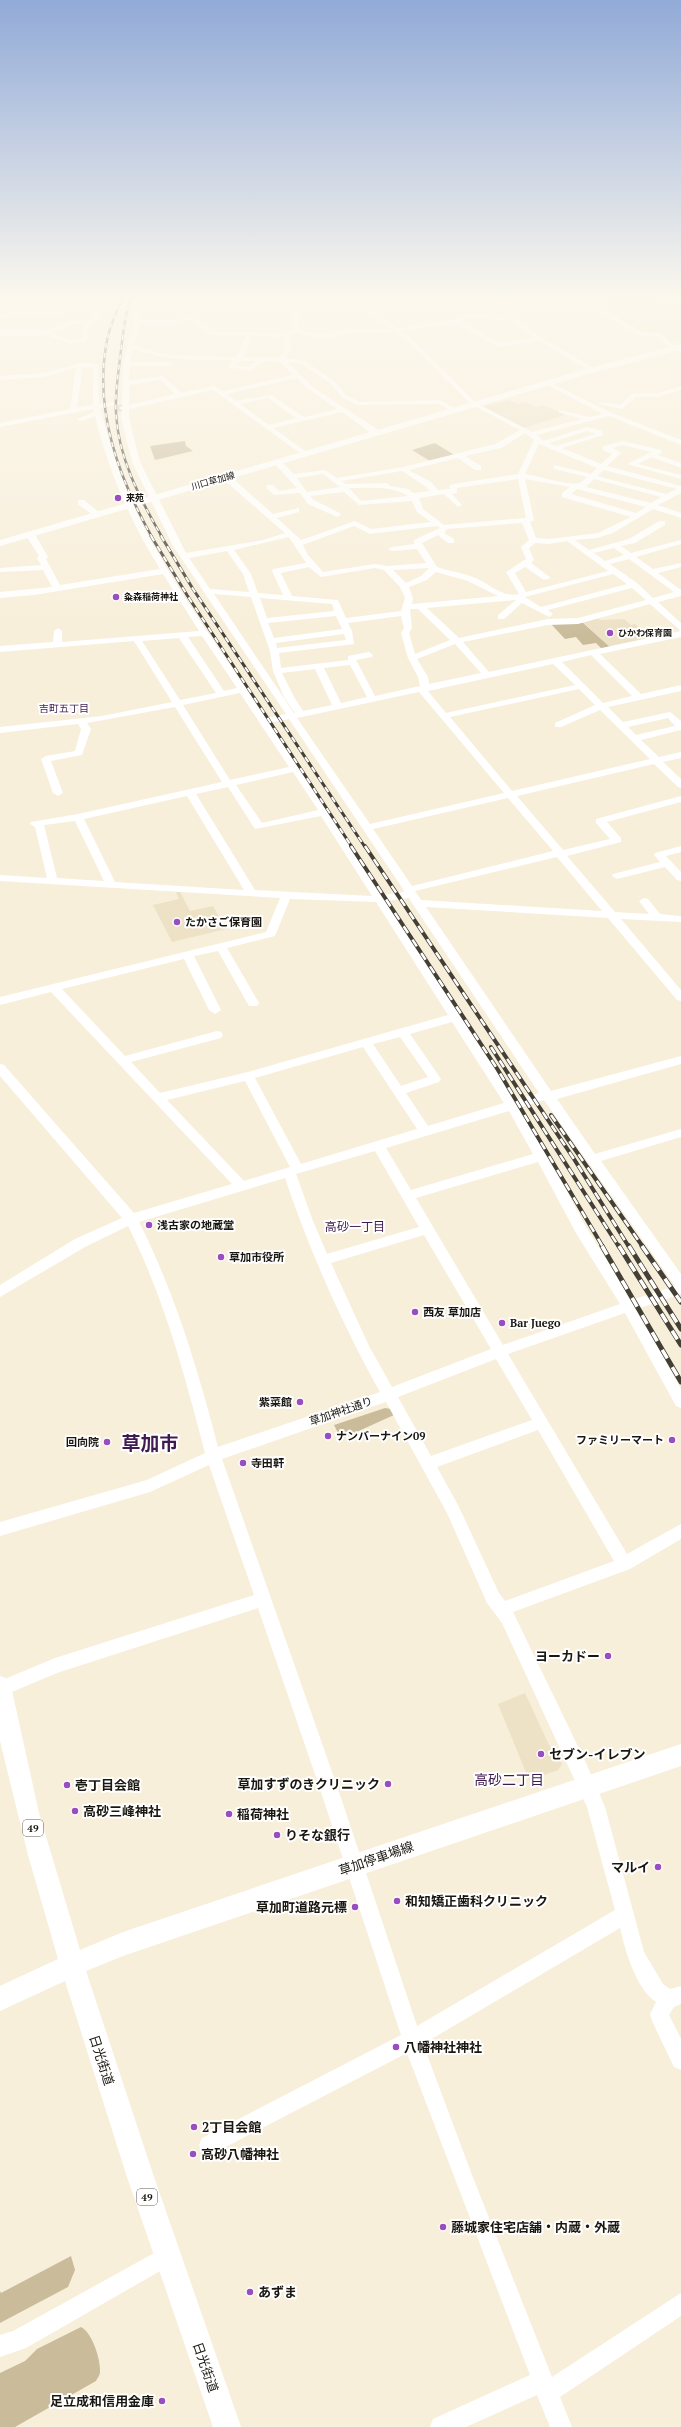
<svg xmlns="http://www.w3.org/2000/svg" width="681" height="2427" font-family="'PT Serif','Noto Sans JP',serif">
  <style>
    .built { fill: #ede1c6 }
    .green { fill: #cabc9b }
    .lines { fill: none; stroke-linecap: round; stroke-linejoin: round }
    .minor-tunnel { stroke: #d7cfbc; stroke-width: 7; stroke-dasharray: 7 3.5; stroke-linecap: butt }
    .minor { fill: #fff; fill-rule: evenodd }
    .major { fill: #fff; fill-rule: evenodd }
    .rail-far3-casing { stroke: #433f35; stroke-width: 2.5 }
    .rail-far2-casing { stroke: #433f35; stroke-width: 3 }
    .rail-far1-casing { stroke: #433f35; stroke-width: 4 }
    .rail-casing { stroke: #433f35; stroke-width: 5 }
    .rail-far3 { stroke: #fff; stroke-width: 1.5; stroke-dasharray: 5; stroke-linecap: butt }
    .rail-far2 { stroke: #fff; stroke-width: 2; stroke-dasharray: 6; stroke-linecap: butt }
    .rail-far1 { stroke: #fff; stroke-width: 2.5; stroke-dasharray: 8; stroke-linecap: butt }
    .rail { stroke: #fff; stroke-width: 3.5; stroke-dasharray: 10; stroke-linecap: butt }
    .poi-dot { fill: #994dbe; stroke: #fff; stroke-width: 1.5 }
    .labels { text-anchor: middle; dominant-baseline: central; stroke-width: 4; stroke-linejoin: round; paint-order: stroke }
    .far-street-label { font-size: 9px; fill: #1a1710; stroke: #fff }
    .far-poi-label { font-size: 9px; font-weight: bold; fill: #1a1710; stroke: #fff; text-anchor: start }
    .far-neighbourhood-label { font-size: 10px; fill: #3f1b51; stroke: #fff }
    .shield { fill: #fff; stroke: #5f5d58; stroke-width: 1 }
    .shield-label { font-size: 10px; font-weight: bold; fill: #1a1710 }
    .poi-label { font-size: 11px; font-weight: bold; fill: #1a1710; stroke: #fff; text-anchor: start }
    .street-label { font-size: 11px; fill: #1a1710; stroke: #fff }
    .neighbourhood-label { font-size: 12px; fill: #3f1b51; stroke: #fff }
    .near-poi-label { font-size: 13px; font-weight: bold; fill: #1a1710; stroke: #fff; text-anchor: start }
    .near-street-label { font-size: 13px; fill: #1a1710; stroke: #fff }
    .near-neighbourhood-label { font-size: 14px; fill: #3f1b51; stroke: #fff }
    .town-label { font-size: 19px; font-weight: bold; fill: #3f1b51; stroke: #fff }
  </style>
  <rect width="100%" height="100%" fill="#f8efda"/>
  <g class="built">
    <polygon points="599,296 681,296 681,339 671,341 662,333 642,333 634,326 606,312"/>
    <polygon points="509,400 517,404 526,402 536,407 543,405 565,415 524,428 489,411 485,406"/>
    <polygon points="597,618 601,620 624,619 631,625 635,624 644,632 638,634 645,640 611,648 582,621"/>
    <polygon points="176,892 180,892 190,911 213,906 226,929 172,942 153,905 179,899"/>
    <polygon points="525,1693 549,1745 562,1764 558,1770 529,1780 498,1704"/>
  </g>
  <g class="green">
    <path d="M602,296h79c-21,4 -60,15 -78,4z"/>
    <polygon points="185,441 186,446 193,451 155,460 150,446"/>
    <polygon points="435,443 456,456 430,461 412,450"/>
    <polygon points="582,622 611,648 602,649 596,643 583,645 576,637 565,639 551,624"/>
    <polygon points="385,1408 391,1409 394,1415 341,1439 334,1425"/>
    <polygon points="71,2256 75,2270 68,2287 0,2323 0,2291 1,2293"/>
    <path d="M81,2327c11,5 20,33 19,45 0,3 -3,7 -4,9l-81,46h-15v-54l25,-12 12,-12z"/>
  </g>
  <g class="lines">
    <polyline class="minor-tunnel" points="117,408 123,408"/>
    <g class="minor">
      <path d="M14,296h6l4,16 109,-9 3,-7h6l-3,7h152v-5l3,-2 3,2v5l299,-1 -2,-5 5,-1 8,15 34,21 20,1 9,10 11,5v4l-15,-7 -9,-9 -19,-1 -36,-22 -4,-7h-229l29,22 57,-9 17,-5 33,2 -4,-4 5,-1 36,27 53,31v2h-4l-52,-30 -41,6 -43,-24 -53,8 13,11 61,61 56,29 50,-13 -23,-7v-2l31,7 13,-3 -58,-30v-2l2,-1 65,32 69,27v5l-72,-29 -72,19 6,6 44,-14 15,4 1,4 -41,13 39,16 11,-10 -9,-4v-4l20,-5 38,9 1,2 -4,3 23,8v5l-29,-11 -14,7 43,11v4l-54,-15 24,-12 -28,-7 -10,3 8,5 -14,13 74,20v7l-23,12 23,8v5l-28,-9 -40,24 -16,5 -22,2 14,10 40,-11 30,-18h6v4l-30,18 -14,3 10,7 50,-13v4l-45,13 17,12 28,-6v4l-23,6 23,17v6l-23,6 23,21v8l-31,-27 -72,20 -30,1 -85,17 26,30 192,-41v6l-81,17 41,40 40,-9v6l-73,16 15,15 47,-10 11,9v9l-40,10 18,17 22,-5v6l-18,4 18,17v9l-3,-1 -24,-23 -137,32 46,54 47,-11 -14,-16v-4l85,-23v6l-74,20 14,16v4l-54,14 48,56 34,2 -10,-13 5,-3 4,1 12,15 21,2v6l-60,-3 60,71v11l-4,-1 -69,-82 -182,-11 125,184 130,-35v8l-124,35 38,55 86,-25v8l-80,24 80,113v20l-44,15 44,80v19l-5,-2 -51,-93 -117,41 119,200 54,-30v15l-51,30 -117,43 73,151 19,44 39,145 19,32 7,5 11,-3v18l-7,3 -5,8 12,24v31l-7,-3 -22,-46 -2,-7 6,-12c-20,-13 -31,-52 -36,-74l-197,116 49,131 80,202 129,-84v23l-121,81 12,30h-22l-13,-32 -71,32h-36l3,-8 97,-44 -123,-322 -191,99 -7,3 -7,-3 -3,-7 3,-7 199,-103 -82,-249 -61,-178 -201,65 -57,24v-16l55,-23 199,-63 -45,-130 -59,27 -150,44v-14l147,-42 58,-27c-20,-77 -41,-156 -77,-227l-43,21 -85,50v-12l75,-46 47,-21 -122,-142v-12l4,1 130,148 98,-29 -181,-192 -51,13v-8l266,-65 14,-34 -280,-17v-6l47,3 -12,-51 -5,-3 1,-2 47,-8 144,-32 -47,-75 -88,16 4,6 -9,26 -31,6 12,32 -5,3 -5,-3 -12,-34 5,-3 29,-5 6,-22 -3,-5 -78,9v-6l102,-11 70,-14 -38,-61 -134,11v-6l53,-4 1,-11 4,-3 4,3v11l137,-11 -36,-57 -129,21 -34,3v-6l52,-5 -9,-17 -43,2v-4l41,-3 -4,-7 2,-2 -14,-22 4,-2 7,4 12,21 -2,2 14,26 100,-16c-29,-46 -52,-99 -65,-153l-14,5 -4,-2 17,-7 -1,-3 -93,18v-4l70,-14 6,-41 -32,9 -44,3v-4l44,-3 36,-10 18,1 1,40 18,-2 3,2 -20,4c12,46 30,96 54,138 33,59 74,115 112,172l20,-4 -113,-168 -41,-84 -11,-44 1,-8 -3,-2 3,-2 1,-42 11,-42 -2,-15 -29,3 -7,12 -6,2 -3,17 -18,3 -27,-11 27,-12h19l9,-10 -97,6v-4l17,-1zM361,306l30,23c-13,2 -27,-1 -40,0 -23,2 -28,8 -52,0l-1,-22zM138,307h39l-2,12 -35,1zM183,307h108l2,21 -8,5 -72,-1 -13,-13 -19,-4zM472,318l38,2 24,18 -35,5 -38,-22zM181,319l14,3 14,13 37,1 -10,21 -63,-2 -15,-2 -24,-8 6,-21 38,-1zM72,324l12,1 -2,14 -12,1 -18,-7zM295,332l19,6h13l23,-5 45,-1 16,12 61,61 48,25 -25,14 -92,23 -66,11 -12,-8 -31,4 -14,-14 -7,2 24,26 -18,3 -6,-6h-6v4l7,6 26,-2 8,11 29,13 4,-2 -1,-2 -26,-13 -4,-4 34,-4 15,13 53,-4 5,11 14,10 -60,7 -16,-8 -54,19 -24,-22 22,-6v-4l-26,6 -44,-39h-6v4l62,54 -22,7 -77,13 -46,-91 -11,-44v-9l84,-19 91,66h3v-4l-34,-24 69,-16 32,23h6v-4l-69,-45 -23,-24 13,1 30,21 11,13 15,8 82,-1 13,7 6,-1 -18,-10 -80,2 -14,-7 -11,-13 -30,-21 -20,-3 6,-8 -2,-14zM252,336l31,1 2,13 -6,8 -36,-1zM133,349c34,12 64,11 99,11l-4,7 22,4 14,-10 16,1 13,13 -70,16 -9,-5 -32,7 -19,-17 -34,4v-14h41l3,-2 -3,-2h-40zM240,361h16l-7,6 -14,-2zM83,367h10v38l-16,2zM297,378l10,10 30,21 -33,8 -33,-22 -35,6 -9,-7zM161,380l14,14 -46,11v-20zM268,398l28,20 -27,7 -29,-21zM587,431l8,3 -39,12 -7,-3zM525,433l9,7 -16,34 -65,10 -4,2 1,3 -12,1 -7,-8 -22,-12 49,-12 17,12h6v-4l-16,-10 36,-8zM539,444l58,24 -6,6 -37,-9v4l33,8c-2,2 -5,5 -8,6 -11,3 -39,-7 -54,-9zM604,470l73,19 -11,5 -69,-18zM402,471l23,15 5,5 -17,2 -5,-4 -18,-3 -3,-3 -42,1 -3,-3zM323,474l17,13 -33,5 -10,-14zM518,479l8,39 -82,7 -21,-16 -4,-11 25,-4 14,13 4,-2 -10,-11 5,-1v-5zM525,479l45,8 -8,6v4l69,20 -33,16 -49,6 -13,-1 -6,-16 4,-2zM594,479l67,18 -10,6 -65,-16zM349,488c18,0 43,-3 59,8l-47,5zM577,489l69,18 -10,6 -65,-19zM522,523l7,17 -8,7 5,12 -20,13 13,22c-17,4 -30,-11 -46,-17 -11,-4 -24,-6 -36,-10l-15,-24 16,-8 10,8h6v-4l-10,-6 3,-4zM354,526l16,8 67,-8 3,2 -26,12v4l-22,3 -4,2 4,2 25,-2 9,14 -39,3 -12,-2 -52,8 -15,-17 -5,-10zM289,537l17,26 -33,6 -1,2 11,24 -25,-2 -7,-19 -17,-24zM567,541l41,30 -82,21 -11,-19 10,-6 19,13 7,-2 -20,-15 3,-3 -5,-12 6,-5 14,1zM614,548l10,7 -19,6 -11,-8zM227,551l16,23 6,18 -39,-3 -21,-31zM629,559l45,33 -21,6 -16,-15 -27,-19zM309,567l12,10 54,-9 9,2 16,17 5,11 -4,13 -55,7 -8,-18 -46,-4 -11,-23zM429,568l-8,8 -15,7 -13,-13zM436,572l32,9 30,15 -86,8 1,-6 -4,-11 18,-7zM613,574l14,10 -86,23 -16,-10zM632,588l14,12 -68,18 -30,1 -89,19 -32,-30 89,-8 -18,15v4h6l18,-16 27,14 4,-3 -5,-4zM214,594l37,3 19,54 3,20 11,26 11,16h-1zM260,598l72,6 2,7 -67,7zM410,609h8l32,31 -35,14 -6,-21 3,-5zM336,616l6,13 -68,9 -6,-15zM401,616l3,12 -3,5 7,25 10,19 2,9 -45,10 -19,-36 16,-3 1,-2 -4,-3 -21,4v4l-67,8 -2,-15 75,-9 -2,-13 -4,-8zM344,634l2,6 -69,8 -1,-5zM202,636l35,52 -13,3 -36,-54zM179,638l37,55 -36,7 -38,-59zM455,644l26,29 -52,11 -1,-7 -11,-18zM591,655l41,41 -29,7 -41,-41zM553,664l22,21 -129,28 -18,-22zM350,665l17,32 -26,6 -17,-35zM315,669l17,36 -29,6 -9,-14 -12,-24zM579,689l16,16 -40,18v4h6l39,-17 50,49 -138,32 -62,-74zM419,692l85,101 -134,31 -73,-106zM240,693l49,74 -59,13 -47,-75zM668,718l7,8 -39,9 -8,-8zM289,719l114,170 1,3 -21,3 -114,-172zM293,772l25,38 -56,13 -26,-38zM228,787l27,42 66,-13 51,80 -117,-6 -59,-96zM187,796l57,94 -129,-8 -31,-63zM508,798l45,53 -141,35 -39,-57zM75,821l29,60 -47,-3 -13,-53zM557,857l45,54 -181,-11 -6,-9zM409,898l3,5 127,190 -24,7 -129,-199zM290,899l86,3 72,113 -200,57 -88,21 -29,-31 90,-24 2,-3 -2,-3 -4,-1 -92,25 -63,-67 122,-30 25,51 6,4 6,-4 -27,-54 24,-5 31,55h8l2,-3 -32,-55 48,-12zM452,1022l52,81 -76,23 -22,-33 33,-11 2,-3 -31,-45zM400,1037l28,40 -27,9 -28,-42zM363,1047l54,82 -116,35 -46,-86zM245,1081l45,86 -46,14 -77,-81zM544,1100l131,186 -43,14 -46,-73 -38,-71 -29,-48zM509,1111l24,43 -122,36 -25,-42zM375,1151l44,76 -92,27 -14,-33 -17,-47zM538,1162l38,71 44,71 -117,41 -87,-147zM285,1178c25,74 57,146 95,214l-162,55c-20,-77 -43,-154 -79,-225zM424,1235l67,114 -99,38 -23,-41 -38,-83zM496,1359l36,61 -101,36 -33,-59zM386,1402l61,111 40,90 15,20 85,184 28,103 -198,116 -80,-240 -115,-327zM538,1430l76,131 -109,40 -6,-8 -41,-88 -21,-38z"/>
      <polygon points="681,386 681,390 657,397 636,397 622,409 598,404 601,402 620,405 632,394 657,393"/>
      <polygon points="78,500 84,500 101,514 94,516 78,504"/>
      <polygon points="681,846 681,852 666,856 681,872 681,881 677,880 665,867 617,879 612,876 613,874 660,862 654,855 655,853"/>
      <polygon points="167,2246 174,2249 177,2256 174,2263 26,2348 0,2357 0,2335 13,2331"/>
    </g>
    <g class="major">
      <polygon points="0,330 45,330 49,333 45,336 0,336"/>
      <polygon points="681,344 681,350 592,373 0,546 0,540 586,369"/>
      <polygon points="0,1676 8,1679 11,1686 39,1813 80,1950 123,1932 681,1744 681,1766 123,1956 86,1971 153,2174 241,2427 213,2427 126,2174 65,1981 0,2011 0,1986 58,1959 28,1855 0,1741"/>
    </g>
    <defs>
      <g id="rail-far3">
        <path d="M123,296c-5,13 -12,27 -15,40 -16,70 10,141 44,201"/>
        <path d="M132,296c-8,20 -9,41 -12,62 -2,18 -5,36 -4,55 2,44 24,86 46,124"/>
      </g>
      <g id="rail-far2">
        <polyline points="151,536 187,595 352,847"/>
        <polyline points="161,536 193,589 365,847"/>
      </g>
      <g id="rail-far1">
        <polyline points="351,846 498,1070 603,1247"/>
        <polyline points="365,846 574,1159 629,1247"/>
        <polyline points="491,1047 619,1247"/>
        <polyline points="551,1115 643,1247"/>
      </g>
      <g id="rail">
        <polyline points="602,1246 681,1382"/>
        <polyline points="619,1246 681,1345"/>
        <polyline points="629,1246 681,1329"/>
        <polyline points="642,1246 681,1302"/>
      </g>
    </defs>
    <use href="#rail-far3" class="rail-far3-casing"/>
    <use href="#rail-far2" class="rail-far2-casing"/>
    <use href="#rail-far1" class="rail-far1-casing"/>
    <use href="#rail" class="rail-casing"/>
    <use href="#rail-far3" class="rail-far3"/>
    <use href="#rail-far2" class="rail-far2"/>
    <use href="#rail-far1" class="rail-far1"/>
    <use href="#rail" class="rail"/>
  </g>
  <linearGradient id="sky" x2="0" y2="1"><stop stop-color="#91aad7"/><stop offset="0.47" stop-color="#fcf8ee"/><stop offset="1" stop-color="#fcf8ee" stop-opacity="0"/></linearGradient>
  <rect width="681" height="636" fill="url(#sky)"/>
  <g class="poi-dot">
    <circle cx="118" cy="498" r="4"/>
    <circle cx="116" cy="597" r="4"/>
    <circle cx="610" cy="633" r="4"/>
    <circle cx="177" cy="922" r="4"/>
    <circle cx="149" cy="1225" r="4"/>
    <circle cx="221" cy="1257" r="4"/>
    <circle cx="415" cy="1312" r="4"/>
    <circle cx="502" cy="1323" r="4"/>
    <circle cx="300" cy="1402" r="4"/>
    <circle cx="328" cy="1436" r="4"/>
    <circle cx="672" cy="1440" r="4"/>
    <circle cx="107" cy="1442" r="4"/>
    <circle cx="243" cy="1463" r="4"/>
    <circle cx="608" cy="1656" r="4"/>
    <circle cx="541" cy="1754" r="4"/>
    <circle cx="388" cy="1784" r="4"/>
    <circle cx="67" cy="1785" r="4"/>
    <circle cx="75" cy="1811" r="4"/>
    <circle cx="229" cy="1814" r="4"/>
    <circle cx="277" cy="1835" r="4"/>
    <circle cx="658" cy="1867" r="4"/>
    <circle cx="397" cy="1901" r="4"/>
    <circle cx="355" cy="1907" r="4"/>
    <circle cx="396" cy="2047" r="4"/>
    <circle cx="194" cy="2127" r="4"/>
    <circle cx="193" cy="2154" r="4"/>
    <circle cx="443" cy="2227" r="4"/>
    <circle cx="250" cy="2292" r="4"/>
    <circle cx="162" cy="2401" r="4"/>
  </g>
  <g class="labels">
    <g class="far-street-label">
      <text transform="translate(213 481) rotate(-16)">川口草加線</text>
    </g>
    <g class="far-poi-label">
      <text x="126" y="498">来苑</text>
      <text x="124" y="597">粂森稲荷神社</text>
      <text x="618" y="633">ひかわ保育園</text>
    </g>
    <g class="far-neighbourhood-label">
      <text x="64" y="708">吉町五丁目</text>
    </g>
    <g class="shield">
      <rect x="23" y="1820" width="20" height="16" rx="3"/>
      <rect x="137" y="2189" width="20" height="16" rx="3"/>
    </g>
    <g class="shield-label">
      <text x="33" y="1828">49</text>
      <text x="147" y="2197">49</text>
    </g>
    <g class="poi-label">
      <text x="185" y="922">たかさご保育園</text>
      <text x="157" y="1225">浅古家の地蔵堂</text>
      <text x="229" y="1257">草加市役所</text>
      <text x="423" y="1312">西友 草加店</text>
      <text x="510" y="1323">Bar Juego</text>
      <text x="292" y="1402" text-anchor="end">紫菜館</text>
      <text x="336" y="1436">ナンバーナイン09</text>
      <text x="664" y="1440" text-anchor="end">ファミリーマート</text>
      <text x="99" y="1442" text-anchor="end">回向院</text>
      <text x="251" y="1463">寺田軒</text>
    </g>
    <g class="street-label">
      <text transform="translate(341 1411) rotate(-19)">草加神社通り</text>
    </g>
    <g class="neighbourhood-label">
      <text x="355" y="1226">高砂一丁目</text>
    </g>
    <g class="near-poi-label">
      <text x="600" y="1656" text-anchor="end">ヨーカドー</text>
      <text x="549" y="1754">セブン-イレブン</text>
      <text x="380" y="1784" text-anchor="end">草加すずのきクリニック</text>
      <text x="75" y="1785">壱丁目会館</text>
      <text x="83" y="1811">高砂三峰神社</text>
      <text x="237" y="1814">稲荷神社</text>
      <text x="285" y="1835">りそな銀行</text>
      <text x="650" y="1867" text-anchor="end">マルイ</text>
      <text x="405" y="1901">和知矯正歯科クリニック</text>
      <text x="347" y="1907" text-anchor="end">草加町道路元標</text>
      <text x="404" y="2047">八幡神社神社</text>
      <text x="202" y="2127">2丁目会館</text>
      <text x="201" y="2154">高砂八幡神社</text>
      <text x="451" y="2227">藤城家住宅店舗・内蔵・外蔵</text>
      <text x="258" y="2292">あずま</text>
      <text x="154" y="2401" text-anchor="end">足立成和信用金庫</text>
    </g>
    <g class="near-street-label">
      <text transform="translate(376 1858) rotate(-19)">草加停車場線</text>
      <text transform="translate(102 2060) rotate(72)">日光街道</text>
      <text transform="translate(206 2367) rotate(71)">日光街道</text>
    </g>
    <g class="near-neighbourhood-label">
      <text x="509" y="1779">高砂二丁目</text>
    </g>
    <g class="town-label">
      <text x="150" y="1442">草加市</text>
    </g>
  </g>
</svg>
